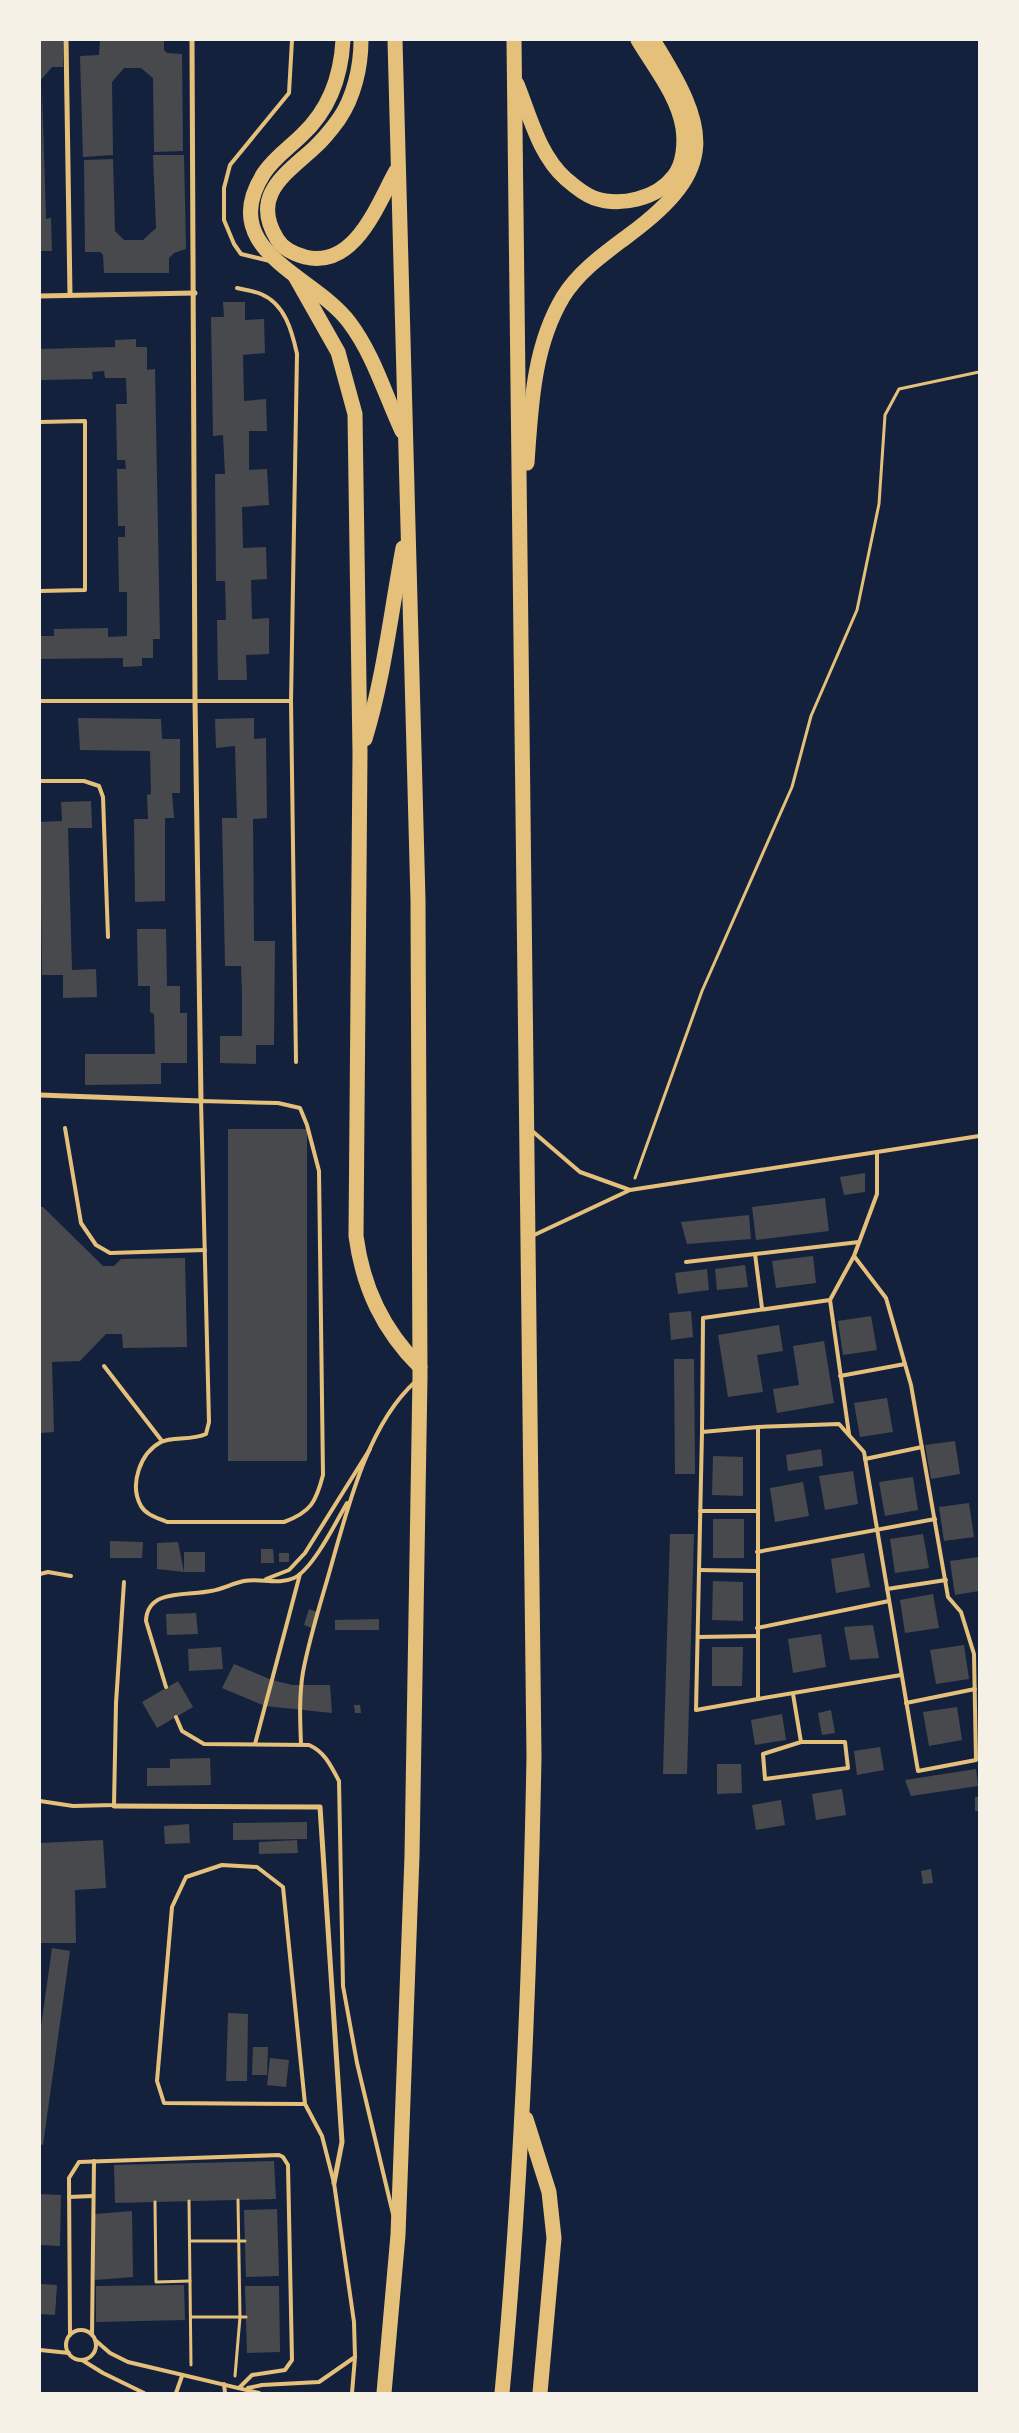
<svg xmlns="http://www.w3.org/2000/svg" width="1019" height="2433" font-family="'Varela Round',sans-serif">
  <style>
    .building { fill: #48494c }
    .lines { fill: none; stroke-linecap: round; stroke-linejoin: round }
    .path { stroke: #e5c07b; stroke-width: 3 }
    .service { stroke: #e5c07b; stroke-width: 4 }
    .minor { stroke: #e5c07b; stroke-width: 5 }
    .motorway { stroke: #e5c07b; stroke-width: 15 }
  </style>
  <rect width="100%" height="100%" fill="#14213d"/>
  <g class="building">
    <polygon points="40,40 63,40 63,67 52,67 40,81"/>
    <polygon points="100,40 164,40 164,50 167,53 182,54 183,151 154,152 153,78 141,68 124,68 112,82 113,155 83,157 80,56 99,55"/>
    <polygon points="42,88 46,219 51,218 52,251 40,251"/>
    <polygon points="153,155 184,155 186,249 174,253 169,258 169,273 104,273 103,255 100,252 85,252 84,160 113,159 115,231 124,240 143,240 156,228"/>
    <polygon points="223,302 245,302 245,320 264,319 265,353 243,355 244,401 266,399 267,431 249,431 249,470 267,469 269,505 242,507 243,548 266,547 267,579 251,580 252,619 269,618 269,654 246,655 247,680 218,680 217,620 226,620 225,581 216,581 215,474 225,474 223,435 213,436 211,317 224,317"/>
    <polygon points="136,339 136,347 147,347 147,370 155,369 160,639 153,639 153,658 142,658 142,666 123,667 123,658 40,659 40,636 54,636 54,629 108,628 108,637 127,636 127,592 119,592 118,537 125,537 125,526 118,526 117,469 126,469 125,460 117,460 116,404 127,404 126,378 105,378 104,371 92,372 93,379 40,380 40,349 115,347 115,340"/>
    <polygon points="78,718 161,719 162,739 180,739 180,793 172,793 174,818 165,818 165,901 135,902 134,819 148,819 147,795 151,794 150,751 80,750"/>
    <polygon points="254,718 254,739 266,738 267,818 253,819 254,941 275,941 274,1045 256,1045 256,1064 220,1063 220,1036 242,1036 242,993 241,966 225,966 222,818 237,818 235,746 216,748 215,719"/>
    <polygon points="91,801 92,828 68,828 72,970 96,969 97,997 63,998 63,975 42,975 40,822 62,821 61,802"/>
    <polygon points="137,929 166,929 167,986 180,986 180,1013 187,1013 187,1063 161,1063 161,1084 85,1085 85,1054 155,1054 154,1014 150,1012 150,986 138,986"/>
    <rect x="228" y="1129" width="79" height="332"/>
    <polygon points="865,1173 865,1192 844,1195 840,1177"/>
    <polygon points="825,1198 829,1231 756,1240 752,1207"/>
    <polygon points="40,1207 43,1207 103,1266 114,1266 121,1259 185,1258 187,1347 123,1348 122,1334 106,1334 80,1361 52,1362 54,1432 40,1433"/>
    <polygon points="749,1215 751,1239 687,1244 681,1222"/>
    <polygon points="813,1256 816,1283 776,1288 772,1261"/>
    <polygon points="745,1265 748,1287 717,1290 715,1269"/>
    <polygon points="707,1269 709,1290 678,1294 675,1273"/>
    <polygon points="691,1311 693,1337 671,1340 669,1313"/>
    <polygon points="871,1316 877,1350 843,1355 838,1321"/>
    <polygon points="779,1325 783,1351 757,1355 763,1392 728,1397 718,1335"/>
    <polygon points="824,1341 834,1403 777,1413 773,1389 799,1385 793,1346"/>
    <polygon points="674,1359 694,1359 695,1474 675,1474"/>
    <polygon points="887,1398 893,1432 860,1437 854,1403"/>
    <polygon points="955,1441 960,1474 931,1479 925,1445"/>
    <polygon points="821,1449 823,1466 788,1471 786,1455"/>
    <polygon points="713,1456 743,1457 743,1496 712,1495"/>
    <polygon points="853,1471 858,1504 825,1510 819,1476"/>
    <polygon points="913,1477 918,1510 885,1516 879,1482"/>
    <polygon points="803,1482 809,1516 775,1522 770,1488"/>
    <polygon points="969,1503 974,1537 944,1541 939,1507"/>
    <rect x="713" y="1519" width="31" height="39"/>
    <polygon points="670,1534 694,1534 687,1774 663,1774"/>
    <polygon points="923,1534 929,1568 895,1573 890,1539"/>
    <polygon points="110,1541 143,1542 142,1558 110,1558"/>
    <polygon points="178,1542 184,1572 157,1569 157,1543"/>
    <polygon points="261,1549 273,1549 274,1563 261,1563"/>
    <rect x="184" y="1552" width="21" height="20"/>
    <rect x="279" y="1553" width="10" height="9"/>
    <polygon points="864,1553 870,1587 836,1593 831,1559"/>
    <polygon points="979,1557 979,1591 955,1595 950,1561"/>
    <polygon points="713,1581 743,1582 743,1621 712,1620"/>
    <polygon points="933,1594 939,1628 905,1633 900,1600"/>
    <polygon points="309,1609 317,1612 312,1628 304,1625"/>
    <polygon points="196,1613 198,1634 167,1635 166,1614"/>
    <polygon points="379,1619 379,1630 335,1630 335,1620"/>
    <polygon points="873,1625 879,1658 850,1660 844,1627"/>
    <polygon points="821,1634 826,1667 793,1673 788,1639"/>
    <polygon points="964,1645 969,1679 936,1684 930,1650"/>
    <polygon points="221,1647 223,1669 189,1671 188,1649"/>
    <polygon points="712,1647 743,1647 742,1686 712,1686"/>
    <polygon points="234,1664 272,1680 292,1685 330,1685 332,1713 265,1706 222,1688"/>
    <polygon points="178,1681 193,1707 157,1728 142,1702"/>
    <polygon points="354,1705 360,1705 361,1713 355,1713"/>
    <polygon points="957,1707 962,1740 929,1746 923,1712"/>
    <polygon points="831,1710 835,1733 822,1735 818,1713"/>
    <polygon points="782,1714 786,1740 755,1745 751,1720"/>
    <polygon points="880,1747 884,1770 857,1775 854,1751"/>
    <polygon points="210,1758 211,1785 147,1786 147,1768 170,1768 170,1759"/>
    <polygon points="717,1764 741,1764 742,1793 717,1794"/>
    <polygon points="976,1769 978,1786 911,1796 905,1780"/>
    <polygon points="842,1789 846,1815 816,1820 812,1794"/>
    <rect x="975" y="1797" width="4" height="14"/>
    <polygon points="781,1800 785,1825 756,1830 752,1805"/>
    <polygon points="307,1822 307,1839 233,1840 233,1823"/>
    <polygon points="189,1824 190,1843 165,1844 164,1826"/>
    <polygon points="103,1840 106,1888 75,1890 76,1943 40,1943 40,1843"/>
    <polygon points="297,1840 298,1853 259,1854 259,1842"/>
    <polygon points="931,1869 933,1883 923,1884 921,1871"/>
    <polygon points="52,1948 70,1951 43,2145 40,2144 40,2034"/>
    <polygon points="228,2013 248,2014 247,2081 226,2081"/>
    <polygon points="253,2047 268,2047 267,2075 252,2075"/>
    <polygon points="270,2058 289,2060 286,2087 267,2085"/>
    <polygon points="274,2161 276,2199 115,2203 114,2165"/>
    <polygon points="40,2194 61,2195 60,2246 40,2245"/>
    <polygon points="277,2209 279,2276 246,2277 244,2210"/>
    <polygon points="132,2211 133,2277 95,2280 95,2214"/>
    <polygon points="40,2284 57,2285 55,2315 40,2314"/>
    <polygon points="184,2285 185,2320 96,2322 96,2286"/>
    <polygon points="245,2286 279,2286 280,2352 247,2353"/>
  </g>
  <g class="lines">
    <g class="path">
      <polyline points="635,1178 702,991 792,787 811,716 857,610 879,504 885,415 899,389 979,372"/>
      <polyline points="189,2201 191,2365"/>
      <polyline points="155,2202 156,2282 190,2281"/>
      <polyline points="190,2241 245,2241"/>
      <polyline points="191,2317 246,2317"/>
      <polyline points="235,2376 240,2317 238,2200"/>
    </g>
    <g class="service">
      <polyline points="270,261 241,254 234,244 224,220 224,188 230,165 289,93 292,40"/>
      <path d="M237,288c8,2 17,3 24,6 24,10 31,37 36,60l-6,347"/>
      <polyline points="40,422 85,421 85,590 40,591"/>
      <polyline points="40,701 291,701 296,1062"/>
      <polyline points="40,781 84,781 99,786 103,797 108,937"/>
      <path d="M201,1101l77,2 22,5 7,17 12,46 4,304c-7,27 -12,37 -39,47h-117c-9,-4 -21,-7 -26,-16 -12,-21 -1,-53 20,-64 11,-6 30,-1 45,-8l3,-12z"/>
      <polyline points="65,1128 81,1223 96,1245 110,1253 205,1250"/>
      <polyline points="531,1130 580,1172 630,1190"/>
      <polyline points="532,1236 630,1190 877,1152"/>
      <polyline points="755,1254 762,1308"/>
      <polyline points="854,1256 886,1298 911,1385 948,1597 961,1612 974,1654 976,1760 918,1771 864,1452 839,1424 758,1427 702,1432 703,1318 830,1300 854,1256 877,1194 877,1152 979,1136"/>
      <polyline points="686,1262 859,1242"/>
      <polyline points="830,1300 849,1434"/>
      <polyline points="104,1366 162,1441"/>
      <polyline points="840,1376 905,1364"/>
      <polyline points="758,1427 758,1699 901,1675"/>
      <polyline points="702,1432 696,1710 758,1699"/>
      <polyline points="865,1459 922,1447"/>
      <polyline points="700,1511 758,1511"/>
      <polyline points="757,1552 935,1519"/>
      <polyline points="699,1570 757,1571"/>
      <polyline points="40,1574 48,1572 71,1576"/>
      <polyline points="266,1579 289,1570 305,1553 370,1449"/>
      <polyline points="887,1589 946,1580"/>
      <polyline points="757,1628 889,1601"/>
      <polyline points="698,1637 757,1636"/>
      <path d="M166,1687l-20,-66c1,-33 43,-25 65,-30 12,-2 22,-8 33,-10 16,-3 35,4 50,-3 19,-9 42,-56 53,-75"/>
      <polyline points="793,1694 801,1742 763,1754 765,1779 848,1768 845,1742 801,1742"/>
      <polyline points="906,1703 975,1689"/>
      <path d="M176,1717l6,14 22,13 105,1c16,7 22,21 30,36l4,205 14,77 36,151"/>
      <polyline points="255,1744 300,1574"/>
      <path d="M301,1744c-1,-24 -2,-48 2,-72 6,-32 16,-64 25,-95 18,-62 38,-151 87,-195"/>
      <polyline points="40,1801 73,1806 114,1805 116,1703 124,1582"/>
      <polyline points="305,2104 164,2103 157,2081 172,1907 186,1877 222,1865 257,1867 283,1887 305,2104 322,2136 334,2183 354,2322 355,2357 352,2393"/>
      <polyline points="69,2197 93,2196"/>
      <circle cx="81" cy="2345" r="15"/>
      <polyline points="70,2335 69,2178 79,2162 279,2155 283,2157 288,2165 292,2360 285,2370 252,2375 239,2388"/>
      <polyline points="92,2335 94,2161"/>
      <polyline points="95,2340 110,2353 128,2362 259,2393"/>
      <polyline points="40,2350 69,2353"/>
      <polyline points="82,2360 103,2373 144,2393"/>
      <polyline points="224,2384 225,2393"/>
      <polyline points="248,2388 262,2385 319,2382 355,2357"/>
      <polyline points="176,2393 182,2376"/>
    </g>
    <g class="minor">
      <polyline points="66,40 70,295"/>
      <polyline points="40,296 195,293"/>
      <polyline points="40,1095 201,1101 195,700 192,40"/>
      <polyline points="114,1806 320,1807 342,2142 334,2183"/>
    </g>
    <g class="motorway">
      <path d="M343,40c-2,37 -14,70 -41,95 -12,12 -28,23 -38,38 -50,77 51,103 85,149 25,33 36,73 53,109"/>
      <path d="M361,40c0,27 -7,57 -22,79 -8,11 -16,21 -25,29 -28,26 -64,47 -37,91 6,10 17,15 28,18 50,12 72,-52 91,-86"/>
      <path d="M517,84c13,32 22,71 49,95 8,7 17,15 28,19 26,9 63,1 80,-22 10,-13 11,-33 9,-48 -5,-32 -29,-61 -45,-88"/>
      <path d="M295,276l43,76 17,62 5,339 -4,483c7,52 27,94 64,131"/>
      <path d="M527,463c4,-56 6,-116 36,-166 16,-26 41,-43 66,-62 91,-67 79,-107 24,-195"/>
      <path d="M365,739c19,-62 26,-127 38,-191"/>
      <polyline points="526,2119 549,2192 554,2238 540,2393"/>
      <polyline points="384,2393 398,2235 412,1856 420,1377 418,900 395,40"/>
      <path d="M502,2393c20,-211 28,-423 32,-636l-20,-1717"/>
    </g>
  </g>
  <rect width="1019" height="2433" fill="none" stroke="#f6f1e7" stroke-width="82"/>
</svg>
